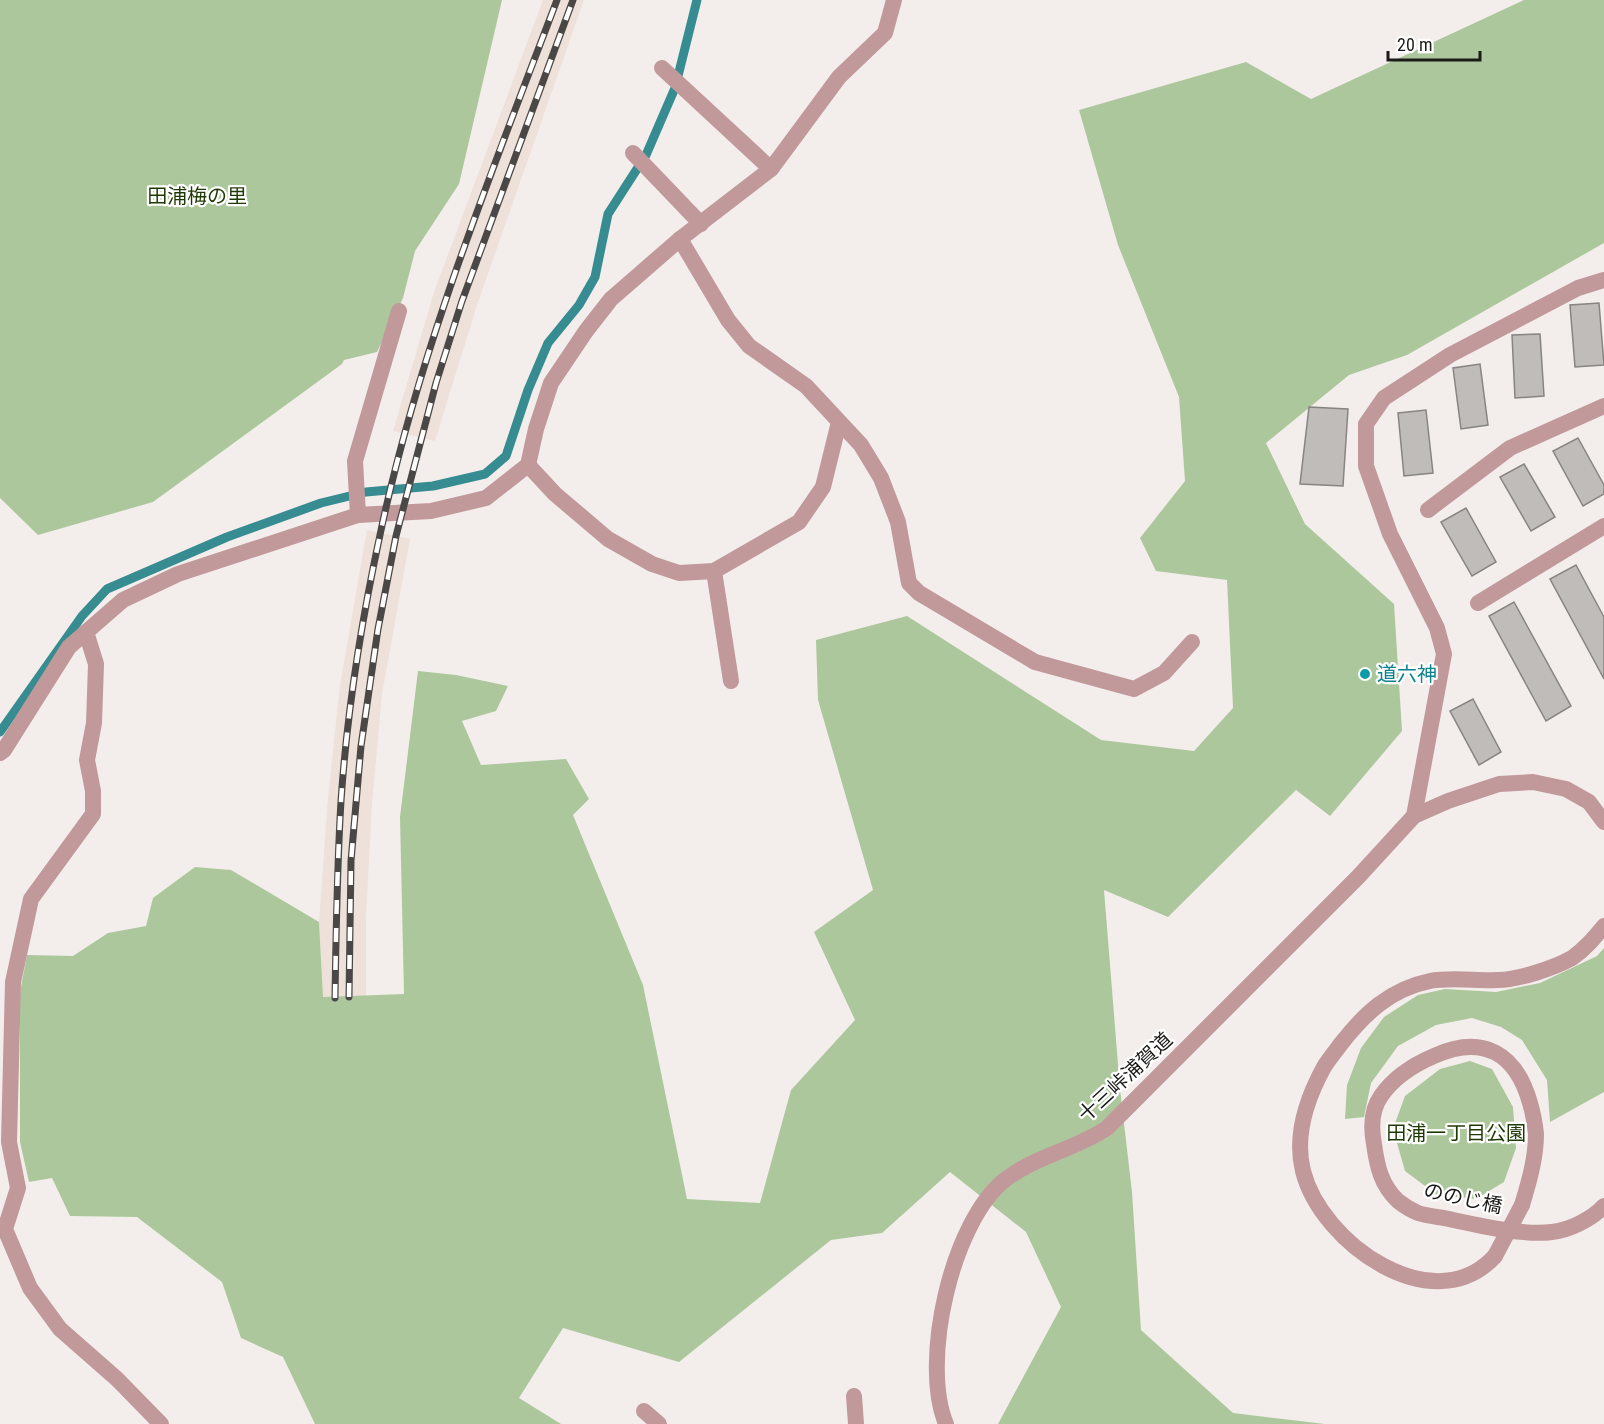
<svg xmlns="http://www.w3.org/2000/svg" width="1604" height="1424" font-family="'Roboto Condensed','Noto Sans JP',sans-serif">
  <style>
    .built { fill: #ede1da }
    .green { fill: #adc79c }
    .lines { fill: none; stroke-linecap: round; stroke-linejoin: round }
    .stream { stroke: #368c91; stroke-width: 9 }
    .building { fill: #bfbcb9; stroke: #878481; stroke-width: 1.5 }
    .service { stroke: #c1999b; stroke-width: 16 }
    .minor { stroke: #c1999b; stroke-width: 16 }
    .rail-casing { stroke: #4a4847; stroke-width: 7 }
    .rail { stroke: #fff; stroke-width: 4.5; stroke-dasharray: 14; stroke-linecap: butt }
    .minor-bridge { stroke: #c1999b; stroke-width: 16 }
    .culture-dot { fill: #0f9aa8; stroke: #fff; stroke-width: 2 }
    .labels { text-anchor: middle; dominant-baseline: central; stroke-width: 4.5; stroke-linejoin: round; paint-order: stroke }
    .park-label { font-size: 20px; fill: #1f3905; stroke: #fff }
    .culture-label { font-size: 20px; fill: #0d838f; stroke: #fff; text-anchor: start }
    .street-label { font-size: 20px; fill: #1b1a19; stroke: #fff }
  </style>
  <rect width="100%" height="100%" fill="#f3eeec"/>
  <g class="built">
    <polygon points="543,0 584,0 477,305 435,441 393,431 434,292"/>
    <polygon points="367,530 410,539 382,694 372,804 366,916 366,996 323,997 319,922 328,798 340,685"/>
  </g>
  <g class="green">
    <polygon points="0,0 502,0 459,184 415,251 403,298 377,352 344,360 342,364 153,502 38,535 0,498"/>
    <polygon points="1524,0 1604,0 1604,243 1407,355 1349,375 1266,443 1305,524 1394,604 1402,731 1330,816 1296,790 1168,917 1104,890 1120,1089 1132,1192 1141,1330 1233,1413 1325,1424 998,1424 1061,1307 1026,1232 950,1172 882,1233 831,1240 679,1362 563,1328 519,1398 561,1424 315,1424 283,1357 241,1338 222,1282 137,1217 70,1216 52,1178 29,1182 20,1142 20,992 27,955 73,956 108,933 146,926 153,898 195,867 231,870 319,922 323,997 404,994 400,817 418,671 456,675 508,686 496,711 462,721 481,765 566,759 589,799 573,815 643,985 687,1199 760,1203 791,1090 855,1020 814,932 873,890 818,700 816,640 907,616 1101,740 1194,751 1233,708 1227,580 1156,571 1140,538 1185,481 1179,397 1118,245 1079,110 1246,62 1311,99"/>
    <polygon points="1604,948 1604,1092 1550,1122 1547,1080 1522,1040 1501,1027 1472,1018 1436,1025 1398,1046 1371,1083 1364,1117 1345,1119 1347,1085 1361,1048 1384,1017 1418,995 1445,989 1496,992 1540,983 1597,956"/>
    <polygon points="1470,1061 1492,1069 1513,1107 1516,1148 1504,1182 1476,1199 1437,1195 1405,1171 1393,1129 1405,1096 1440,1069"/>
  </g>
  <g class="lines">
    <polyline class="stream" points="0,732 82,616 107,589 227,537 321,503 366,492 433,486 485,474 506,456 528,390 548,343 579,305 595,277 608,214 646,155 675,88 697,0"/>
  </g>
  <g class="building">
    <polygon points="1599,303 1604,365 1575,367 1570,305"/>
    <polygon points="1540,334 1544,396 1515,398 1512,335"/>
    <polygon points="1480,364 1488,425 1461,429 1453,368"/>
    <polygon points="1309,407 1348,409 1343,486 1300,484"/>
    <polygon points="1426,410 1433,473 1404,476 1398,413"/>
    <polygon points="1578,438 1604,485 1604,494 1583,506 1553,451"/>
    <polygon points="1524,464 1555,517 1531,531 1500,477"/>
    <polygon points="1466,508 1496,562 1472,576 1441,522"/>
    <polygon points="1576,565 1604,617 1604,679 1550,579"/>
    <polygon points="1514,602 1571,706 1546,721 1489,616"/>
    <polygon points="1473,699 1501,752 1479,765 1450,711"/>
  </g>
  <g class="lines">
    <g class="service">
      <polyline points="662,68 771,169"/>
      <polyline points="633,153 701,224"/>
      <polyline points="528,465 555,494 608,539 652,564 679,573 714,571 799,522 823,487 839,422"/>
      <polyline points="358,515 355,461 399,311"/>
      <polyline points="714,571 731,681"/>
      <polyline points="86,632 96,664 94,723 87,760 93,791 93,814 31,899 13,982 9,1142 18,1188 5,1229 30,1288 60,1329 117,1379 161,1424"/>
      <polyline points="854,1396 856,1424"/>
    </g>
    <g class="minor">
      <polyline points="680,239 728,320 749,346 806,386 861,445 881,478 898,522 909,583 919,593 1035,662 1134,689 1164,673 1192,642"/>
      <polyline points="1428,510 1510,448 1604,406"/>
      <polyline points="1478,603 1604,526"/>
      <polyline points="0,753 4,750 69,647 123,600 178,574 358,515 431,511 486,498 528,465 536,429 551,383 586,331 611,299 680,239 771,169 839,77 885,33 894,0"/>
      <polyline points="1414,816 1444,654 1437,628 1390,534 1366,466 1366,424 1384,398 1450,355 1578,288 1604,280"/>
      <path d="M1522,1205c7,-23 14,-47 14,-71 -1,-10 -3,-21 -6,-31 -14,-50 -47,-69 -96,-47 -21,9 -40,21 -53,40 -10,14 -10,32 -7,48 3,22 7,41 24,57 5,4 13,9 20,12 9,3 21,4 31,6 27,6 76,17 103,13 18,-2 40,-13 52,-26"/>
      <path d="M1495,1256c-61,67 -174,-13 -192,-85 -9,-36 4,-73 21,-104 5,-8 11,-15 16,-22 24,-31 50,-56 90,-64 20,-4 48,0 68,-1 20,0 56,-12 74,-22 13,-9 22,-20 32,-32"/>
      <polyline points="644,1411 659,1424"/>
      <path d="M946,1424c-26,-62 6,-204 60,-245 30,-23 70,-30 101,-51l251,-251 56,-61 34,-15 51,-17 34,-2 33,7 23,13 15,20"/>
    </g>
    <defs>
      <g id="rail">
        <polyline points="349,997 351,861 361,746 378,629 396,536 436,383 462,301 573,0"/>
        <path d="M335,998c1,-66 2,-131 6,-197 6,-89 20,-178 39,-266 38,-182 111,-361 177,-535"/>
      </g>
    </defs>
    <use href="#rail" class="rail-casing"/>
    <use href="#rail" class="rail"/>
    <polyline class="minor-bridge" points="1495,1256 1522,1205"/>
  </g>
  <circle class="culture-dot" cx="1365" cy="674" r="6"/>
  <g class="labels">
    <g class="park-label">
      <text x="197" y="196">田浦梅の里</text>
      <text x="1456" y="1133">田浦一丁目公園</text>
    </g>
    <g class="culture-label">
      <text x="1377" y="674">道六神</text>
    </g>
    <g class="street-label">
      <text transform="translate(1125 1077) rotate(-43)">十三峠浦賀道</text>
      <text transform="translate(1463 1198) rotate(12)">ののじ橋</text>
    </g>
  </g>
  <path d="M1388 51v9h92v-9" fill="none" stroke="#1b1a19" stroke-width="3"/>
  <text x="1397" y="51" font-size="18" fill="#1b1a19" stroke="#ffffff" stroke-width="4.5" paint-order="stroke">20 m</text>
</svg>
